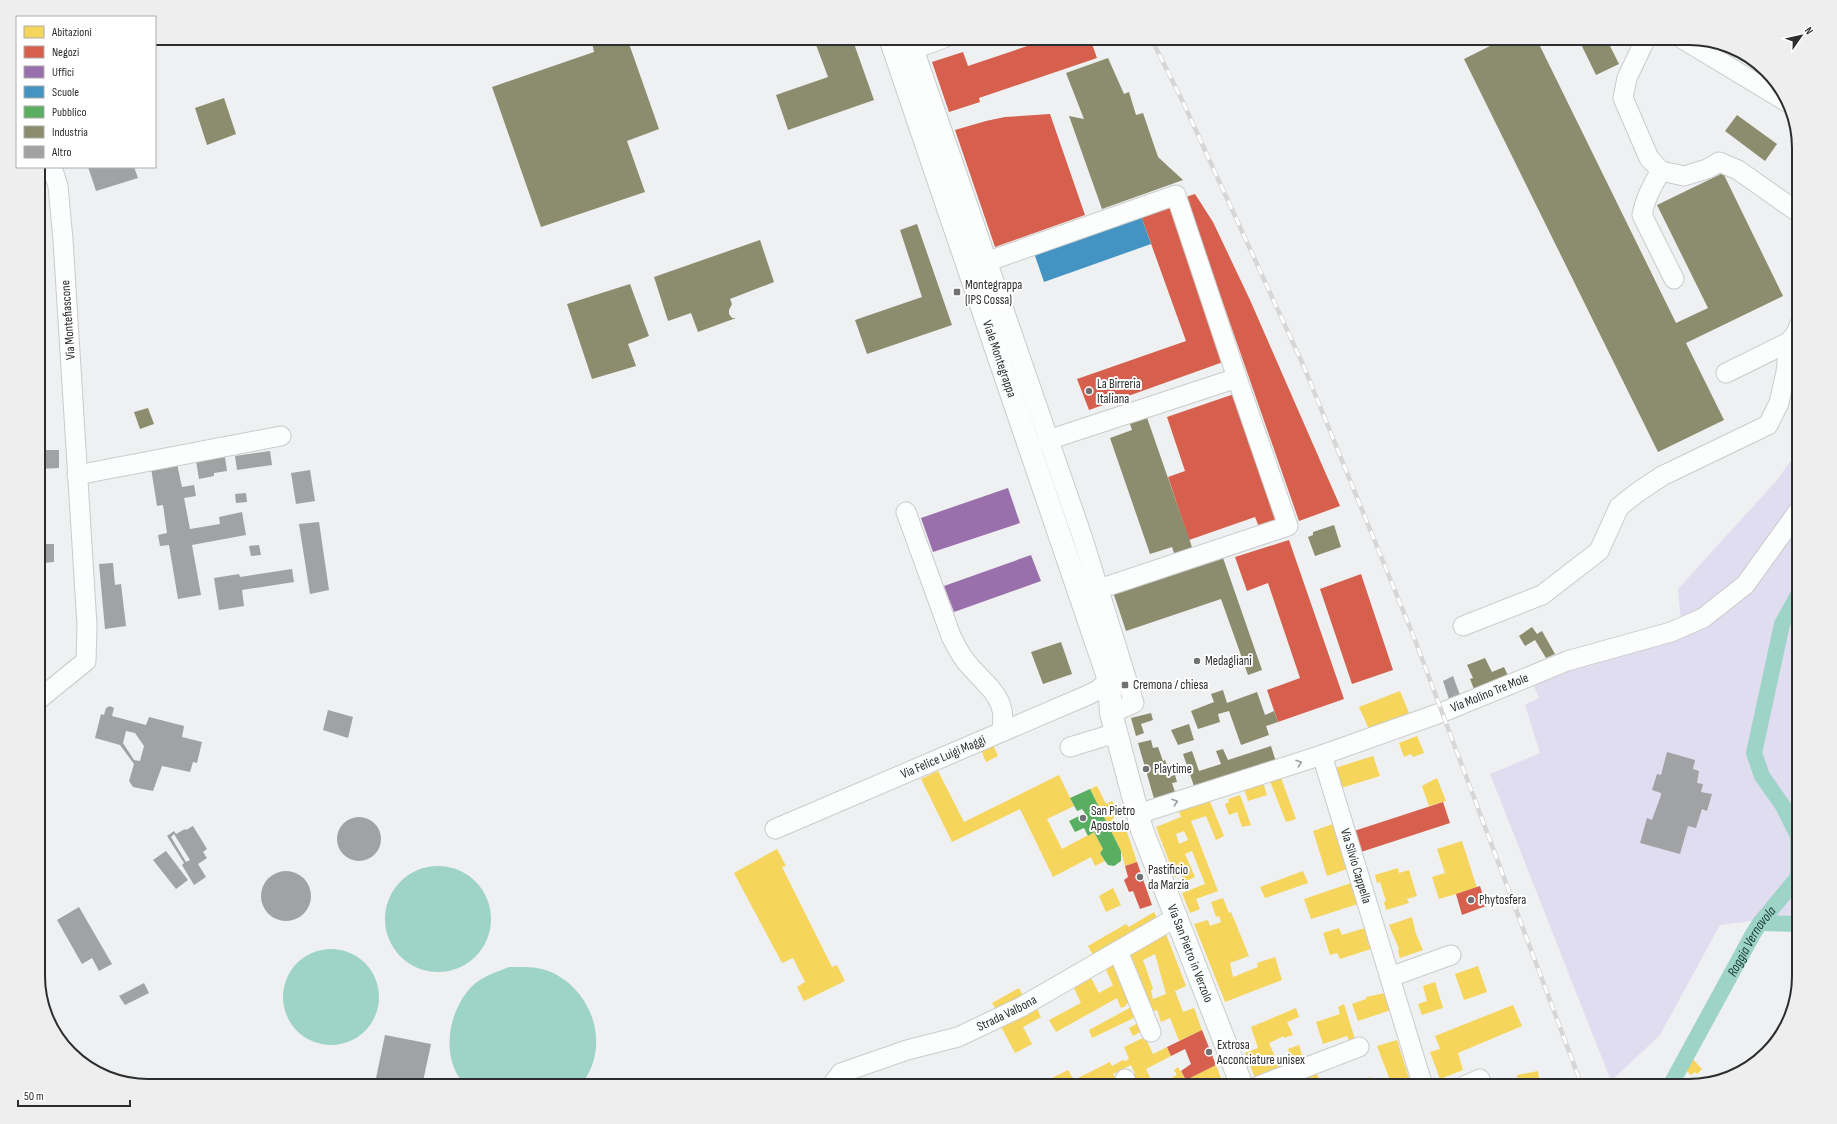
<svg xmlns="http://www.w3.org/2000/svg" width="1837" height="1124" font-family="'Sofia Sans Condensed',sans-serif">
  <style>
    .green { fill: #e1ddf1 }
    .water { fill: #9ed3c8 }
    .homes { fill: #f6d55c; fill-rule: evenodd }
    .shops { fill: #d6604d }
    .offices { fill: #9970ab }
    .schools { fill: #4393c3 }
    .public { fill: #5aae61 }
    .industry { fill: #8c8c6e }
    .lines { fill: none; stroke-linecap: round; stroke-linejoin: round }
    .canal { stroke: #9ed3c8; stroke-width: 16 }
    .building { fill: #a0a2a3; fill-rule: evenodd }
    .minor-casing { stroke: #cacccc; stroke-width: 21 }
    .major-casing { stroke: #cacccc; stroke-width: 24 }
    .minor { stroke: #fcfdfd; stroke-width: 19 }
    .major { stroke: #fcfdfd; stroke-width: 22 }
    .rail-casing { stroke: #d6d6d7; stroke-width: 4.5 }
    .rail { stroke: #fff; stroke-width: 3; stroke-dasharray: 9; stroke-linecap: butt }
    .oneway { stroke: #9e9fa0 }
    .poi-dot { fill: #707172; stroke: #fff; stroke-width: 1.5 }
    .labels { text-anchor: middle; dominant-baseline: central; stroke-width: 4; stroke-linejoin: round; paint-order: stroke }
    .poi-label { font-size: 13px; fill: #2c2d2e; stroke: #fff; text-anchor: start }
    .street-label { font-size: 13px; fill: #2c2d2e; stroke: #fff }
    .water-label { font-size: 14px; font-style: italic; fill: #153933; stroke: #fff }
    .rim { fill: none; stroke: #2c2d2e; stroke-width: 2 }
  </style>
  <rect width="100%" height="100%" fill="#eef0f1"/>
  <polygon class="green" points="1799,449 1799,915 1720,925 1660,1035 1611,1081 1490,774 1540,753 1525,705 1539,698 1533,684 1600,657 1682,634 1678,589 1777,480"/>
  <g class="water">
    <circle cx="438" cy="919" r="53"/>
    <circle cx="331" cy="997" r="48"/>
    <path d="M509,967c17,0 33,-1 48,8 39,22 53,76 23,111h-114c-25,-25 -19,-69 1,-94 10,-14 27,-19 42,-25z"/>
  </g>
  <g class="homes">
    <polygon points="1400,691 1409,713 1369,729 1359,707"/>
    <polygon points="1417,736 1424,753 1413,757 1411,754 1404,757 1399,743"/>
    <polygon points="993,745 998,756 986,762 981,750"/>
    <polygon points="1373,756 1380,776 1341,788 1335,768"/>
    <polygon points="938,771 964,822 1059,775 1074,806 1047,819 1062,849 1094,832 1103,849 1100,853 1105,861 1095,866 1091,857 1053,877 1020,809 952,842 921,779"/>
    <polygon points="1281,778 1296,819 1286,822 1270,781"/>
    <polygon points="1437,778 1446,801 1429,806 1422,786"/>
    <polygon points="1263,782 1267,795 1248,801 1244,789"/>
    <polygon points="1097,786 1106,804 1112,801 1114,804 1119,813 1113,817 1117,824 1123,820 1137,862 1125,866 1121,851 1090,789"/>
    <polygon points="1240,795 1251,825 1242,827 1237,812 1229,815 1225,804 1229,802 1228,799"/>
    <path d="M1209,799l15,37 -8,4 -10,-24 -15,5 27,70 -22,8 4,10 -10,4 -8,-20 23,-9 -13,-33 -7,3 10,23 -11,5 -3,-8 -6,3 -19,-50 25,-10 -3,-7zM1184,831l4,9 -9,4 -3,-10z"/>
    <polygon points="1333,824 1347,869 1327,876 1313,831"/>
    <polygon points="1462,841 1477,888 1439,899 1432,877 1445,873 1437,849"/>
    <polygon points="777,849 786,866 782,867 832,967 837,965 845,981 804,1001 797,987 805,982 793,958 782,963 734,873"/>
    <polygon points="1398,868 1399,873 1409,870 1417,896 1407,899 1409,903 1386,910 1384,902 1386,901 1380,882 1377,883 1375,875"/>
    <polygon points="1303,871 1308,883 1265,898 1260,887"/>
    <polygon points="1351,883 1358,904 1311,919 1304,899"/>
    <polygon points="1113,888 1121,905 1106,912 1099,896"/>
    <polygon points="1223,898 1229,913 1231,912 1249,956 1230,963 1233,977 1258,967 1257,963 1275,957 1282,980 1225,1002 1194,924 1208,920 1210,926 1221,922 1219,916 1216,917 1211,902"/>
    <polygon points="1154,912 1158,920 1094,957 1088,946 1126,924 1129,927"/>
    <polygon points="1412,917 1416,934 1423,950 1400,958 1398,950 1399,949 1389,925"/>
    <polygon points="1339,928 1342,935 1365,928 1371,949 1340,959 1337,953 1330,955 1323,933"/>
    <path d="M1166,934l20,52 -11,5 8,21 11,-4 8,22 -23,11 -9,-23 -9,4 -4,-12 -10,3 -23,-64zM1155,954l11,40 -13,5 -2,-8 2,-2 -10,-29z"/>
    <polygon points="1114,955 1134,1001 1125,1005 1126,1006 1121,1008 1117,998 1056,1032 1049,1020 1081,1003 1073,986 1090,976 1099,993 1113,985 1102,961"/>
    <polygon points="1478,966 1487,992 1464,1000 1455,974"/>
    <polygon points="1435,982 1443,1008 1422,1015 1418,1004 1427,1001 1423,986"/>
    <polygon points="1019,988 1024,998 998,1013 992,1003"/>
    <polygon points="1385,993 1391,1010 1358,1021 1352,1004 1366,999 1366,997"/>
    <polygon points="1344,1004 1355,1039 1349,1041 1347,1036 1323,1044 1316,1022 1340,1014 1338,1007"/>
    <polygon points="1135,1005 1140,1015 1092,1038 1089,1030"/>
    <polygon points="1513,1005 1522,1026 1458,1053 1463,1070 1440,1079 1430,1052 1440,1049 1435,1036"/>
    <polygon points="1036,1007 1041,1017 1023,1027 1032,1044 1015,1053 1000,1025"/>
    <polygon points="1296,1008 1299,1017 1287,1022 1293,1035 1284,1038 1284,1036 1269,1043 1280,1068 1255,1078 1245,1053 1258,1048 1251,1027"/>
    <polygon points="1140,1022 1144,1030 1133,1036 1129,1028"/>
    <polygon points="1145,1037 1153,1054 1167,1047 1171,1056 1146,1069 1154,1086 1134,1086 1129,1077 1135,1074 1131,1065 1113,1074 1115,1078 1100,1086 1053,1086 1050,1079 1068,1070 1074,1080 1110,1062 1112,1066 1123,1060 1126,1061 1129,1059 1124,1047"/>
    <polygon points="1397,1040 1407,1072 1412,1086 1396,1086 1394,1079 1390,1080 1377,1046"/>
    <polygon points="1299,1045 1303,1058 1292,1063 1288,1049"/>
    <polygon points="1692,1058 1702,1069 1697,1074 1695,1072 1691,1075 1685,1069"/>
    <polygon points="1216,1065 1224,1086 1200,1086 1199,1083 1193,1086 1166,1086 1164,1082 1177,1075 1174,1070 1178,1067 1186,1080"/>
    <polygon points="1314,1068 1321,1083 1314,1086 1290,1086 1290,1084 1300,1080 1301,1082 1304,1082 1306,1085 1312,1082 1310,1078 1306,1080 1302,1073"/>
    <polygon points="1538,1071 1540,1086 1519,1086 1517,1075"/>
    <polygon points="1371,1077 1375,1086 1349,1086"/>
    <polygon points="1700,1077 1705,1082 1691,1085"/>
  </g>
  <g class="shops">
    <polygon points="1051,38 1090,38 1097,58 979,98 980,102 949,112 932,62 963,52 968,66"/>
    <polygon points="1050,114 1085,215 995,247 955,130 986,121 1005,117"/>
    <polygon points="1195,194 1213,222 1250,300 1340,506 1299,521 1186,197"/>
    <polygon points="1172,201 1226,361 1089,410 1077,379 1186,341 1140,213"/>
    <polygon points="1237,393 1281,519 1259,527 1255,517 1189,540 1168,477 1185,471 1167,417"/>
    <polygon points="1289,540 1344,699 1278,722 1267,690 1300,678 1268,583 1247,591 1235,557"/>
    <polygon points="1361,574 1393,670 1352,684 1320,589"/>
    <polygon points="1443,802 1450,823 1361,852 1354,831"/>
    <polygon points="1137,862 1152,905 1140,909 1133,891 1129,892 1124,880 1128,877 1125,866"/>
    <polygon points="1480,886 1486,906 1462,915 1456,894"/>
    <polygon points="1202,1030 1216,1065 1186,1080 1181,1071 1191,1064 1185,1049 1171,1056 1167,1047"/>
  </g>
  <g class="offices">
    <polygon points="1008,488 1020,523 933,552 921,518"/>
    <polygon points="1031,555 1041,581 954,612 944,586"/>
  </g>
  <polygon class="schools" points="1140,213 1151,244 1044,282 1033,250"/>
  <polygon class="public" points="1090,789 1121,851 1121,861 1114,866 1108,865 1105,861 1100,853 1103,849 1094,832 1088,836 1084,828 1075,832 1069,821 1085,813 1082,809 1077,811 1070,798"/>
  <g class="industry">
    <polygon points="591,38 627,38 659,129 627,141 645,192 541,227 492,87 594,52"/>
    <polygon points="827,38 852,38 874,100 788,130 776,95 828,77 815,42"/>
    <polygon points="1506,38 1536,38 1676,323 1708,308 1657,205 1723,173 1783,296 1686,343 1724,420 1658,452 1464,59"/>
    <polygon points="1578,38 1606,38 1619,64 1596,75"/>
    <polygon points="1108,58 1124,94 1129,92 1136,115 1143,113 1158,157 1183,180 1102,209 1069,116 1084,119 1066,73"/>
    <polygon points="224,98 236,134 207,145 195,108"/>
    <polygon points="1737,115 1777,144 1765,161 1725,131"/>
    <polygon points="1799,170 1799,185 1792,179"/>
    <polygon points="917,224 952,325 867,354 855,320 922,297 900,230"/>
    <polygon points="760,240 774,282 730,299 732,304 729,310 729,314 732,318 736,318 698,332 691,313 668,321 654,277"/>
    <polygon points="630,284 649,336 628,344 636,366 592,379 567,304"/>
    <polygon points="148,408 154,424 140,429 134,412"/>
    <polygon points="1144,409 1193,550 1175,556 1172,547 1150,554 1110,438 1132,430 1127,415"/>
    <polygon points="1334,525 1341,547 1315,556 1308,537 1313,535 1313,532"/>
    <polygon points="1222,555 1262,670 1248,675 1221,599 1126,631 1113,592"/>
    <polygon points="1532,627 1537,634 1542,631 1555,654 1546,658 1535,640 1525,646 1519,636"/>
    <polygon points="1061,642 1072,674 1043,684 1031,652"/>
    <polygon points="1485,658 1492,672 1504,667 1508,676 1474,689 1470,679 1473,678 1467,665"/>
    <polygon points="1223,690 1227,703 1257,692 1265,715 1274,711 1278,722 1266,726 1269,735 1241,745 1229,711 1218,714 1220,722 1198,729 1191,711 1214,702 1211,694"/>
    <polygon points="1151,713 1153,720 1141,724 1144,733 1136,736 1131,718"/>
    <polygon points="1189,724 1194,740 1178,745 1171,730"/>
    <polygon points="1151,740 1153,748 1158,747 1163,761 1165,760 1171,776 1175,775 1177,782 1172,783 1176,795 1155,802 1138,743"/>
    <polygon points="1271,746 1277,765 1195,789 1183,754 1192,751 1199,771 1221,764 1216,751 1223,749 1228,760"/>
  </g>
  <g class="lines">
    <g class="canal">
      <polyline points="1760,923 1799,924"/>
      <path id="s1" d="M1670,1086l83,-152 7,-11 38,-46v-41l-15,-30 -21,-30 -8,-23 28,-129 17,-31"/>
    </g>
  </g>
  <g class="building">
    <polygon points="88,167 134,167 138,178 96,191"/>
    <polygon points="38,450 59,450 59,468 38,469"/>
    <polygon points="270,451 272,465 237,470 235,456"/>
    <polygon points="225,457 227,471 214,473 214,476 199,479 196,461"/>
    <polygon points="177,464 182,487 194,485 196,496 184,498 190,529 220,524 219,517 242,512 246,535 192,545 201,595 178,599 169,545 160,546 158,535 167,533 163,505 157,506 151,468"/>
    <polygon points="310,470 315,501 296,504 291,473"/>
    <polygon points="246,493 247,502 236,503 235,494"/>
    <polygon points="319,522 329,590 310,594 299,524"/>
    <polygon points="43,544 54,544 54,562 43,563"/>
    <polygon points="259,545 261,555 251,556 249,546"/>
    <polygon points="113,563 115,585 121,584 126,626 105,629 99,564"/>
    <polygon points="292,569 294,582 242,590 244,606 219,610 214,578 239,574 240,577"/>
    <polygon points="1453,676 1460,695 1449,699 1443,681"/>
    <path d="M110,706l4,2 -2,8 34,9 3,-8 35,9 -2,11 20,5 -5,21 -4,-1 -3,10 -28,-6 -9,25 -20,-4 -4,-6 5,-17 -14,-19 -25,-7 6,-24 3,1 2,-7zM126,731l9,2 9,13 -4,15 -6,-1 -11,-17z"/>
    <polygon points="328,710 353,717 348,738 323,730"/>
    <polygon points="1667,752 1695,760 1693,769 1699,771 1697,783 1703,784 1701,792 1712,794 1707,811 1702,809 1696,828 1688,826 1680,854 1640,843 1647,818 1652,820 1661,795 1661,793 1652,790 1657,774 1661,775"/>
    <circle cx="359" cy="839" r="22"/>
    <path d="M193,826l14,23 -4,3 4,6 -9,6 8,13 -12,8 -12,-20 2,-2 -17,-27 7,-5 2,3 9,-5 1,1zM174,834l16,26 -4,2 -15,-25z"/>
    <polygon points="166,851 188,880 176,889 153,860"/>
    <circle cx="286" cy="896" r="25"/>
    <polygon points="79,907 112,964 99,971 92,958 82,964 57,920"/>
    <polygon points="144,983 149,993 125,1005 119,996"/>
    <polygon points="385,1035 431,1044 422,1086 389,1086 375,1083"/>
  </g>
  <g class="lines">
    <defs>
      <g id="minor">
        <polyline points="910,38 1083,539 1134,703 1111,713"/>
        <polyline points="1646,38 1627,78 1623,98 1649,158 1661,171 1684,176 1707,169 1719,162 1738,170 1799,213"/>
        <polyline points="1681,38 1787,102"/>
        <polyline points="914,49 944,38"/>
        <path d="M1661,171c-9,14 -16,27 -19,44l32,64"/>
        <polyline points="986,262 1176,195 1237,378 1288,526 1099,589"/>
        <polyline points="1726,373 1789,342 1797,332 1799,325"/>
        <polyline points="1048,440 1237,378"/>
        <polyline points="77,475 281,436"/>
        <path d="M906,512l45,124c5,10 10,21 18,29 11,14 29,26 33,45 2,7 0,15 0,22"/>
        <polyline points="1463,626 1542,595 1599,551 1619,507 1638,492 1662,476 1768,425 1779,403 1786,372 1789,342"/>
        <polyline points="38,700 86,661 87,625 63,240 58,186 52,167"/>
        <polyline points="1070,747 1116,733"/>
        <path id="s2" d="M1322,755l101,331"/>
        <path id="s3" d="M1138,814l184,-59 121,-43 124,-51 104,-29 32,-14 42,-33 54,-75"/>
        <path id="s4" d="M775,829l313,-134 10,-5 11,-10"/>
        <polyline points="1118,951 1151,1032"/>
        <polyline points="1390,977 1451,955"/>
        <polyline points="1125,1079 1128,1086"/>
        <path id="s5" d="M831,1086l10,-13 66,-23 51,-13 63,-30 154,-89"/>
        <polyline points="1258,1086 1359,1047"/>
        <polyline points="1464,1086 1480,1079"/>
      </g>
      <g id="major">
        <path id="s6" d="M890,38l219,642 2,33 31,117 100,256"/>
      </g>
    </defs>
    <use href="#minor" class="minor-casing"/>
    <use href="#major" class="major-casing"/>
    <use href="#minor" class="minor"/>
    <use href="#major" class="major"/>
    <defs>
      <polyline id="rail" points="1151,38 1182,100 1304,367 1415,640 1582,1086"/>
    </defs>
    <use href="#rail" class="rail-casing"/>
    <use href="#rail" class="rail"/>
  </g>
  <defs><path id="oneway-chevron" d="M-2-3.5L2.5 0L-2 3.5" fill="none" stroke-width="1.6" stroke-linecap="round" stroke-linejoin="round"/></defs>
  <g class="oneway">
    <use href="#oneway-chevron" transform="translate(1299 763) rotate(-18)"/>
    <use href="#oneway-chevron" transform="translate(1175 802) rotate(-18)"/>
  </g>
  <g class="poi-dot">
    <rect x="953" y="288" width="8" height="8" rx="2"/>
    <circle cx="1089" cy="391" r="4"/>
    <circle cx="1197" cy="661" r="4"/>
    <rect x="1121" y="681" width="8" height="8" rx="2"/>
    <circle cx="1146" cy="769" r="4"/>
    <circle cx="1083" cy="818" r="4"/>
    <circle cx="1140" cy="877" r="4"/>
    <circle cx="1471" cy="900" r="4"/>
    <circle cx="1209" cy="1052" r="4"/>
  </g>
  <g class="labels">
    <g class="poi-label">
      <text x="965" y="285">Montegrappa<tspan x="965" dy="15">(IPS Cossa)</tspan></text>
      <text x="1097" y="384">La Birreria<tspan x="1097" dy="15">Italiana</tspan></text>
      <text x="1205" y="661">Medagliani</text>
      <text x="1133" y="685">Cremona / chiesa</text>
      <text x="1154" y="769">Playtime</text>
      <text x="1091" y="811">San Pietro<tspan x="1091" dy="15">Apostolo</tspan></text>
      <text x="1148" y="870">Pastificio<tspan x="1148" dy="15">da Marzia</tspan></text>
      <text x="1479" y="900">Phytosfera</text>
      <text x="1217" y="1045">Extrosa<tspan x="1217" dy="15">Acconciature unisex</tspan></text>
    </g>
    <g class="street-label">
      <text transform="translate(68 320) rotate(-94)">Via Montefiascone</text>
      <text stroke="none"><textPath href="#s6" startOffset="339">Viale Montegrappa</textPath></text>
      <text stroke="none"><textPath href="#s3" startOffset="372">Via Molino Tre Mole</textPath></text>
      <text stroke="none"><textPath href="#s4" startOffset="183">Via Felice Luigi Maggi</textPath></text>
      <text stroke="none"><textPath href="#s2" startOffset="116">Via Silvio Cappella</textPath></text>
      <text stroke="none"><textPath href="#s6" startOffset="965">Via San Pietro in Verzolo</textPath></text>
      <text stroke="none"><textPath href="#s5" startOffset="193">Strada Valbona</textPath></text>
    </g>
    <g class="water-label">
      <text stroke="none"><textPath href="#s1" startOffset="166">Roggia Vernavola</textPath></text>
    </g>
  </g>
  <path d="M0 0H1837V1124H0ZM148 45H1689A103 103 0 0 1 1792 148V976A103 103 0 0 1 1689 1079H148A103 103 0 0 1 45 976V148A103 103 0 0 1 148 45Z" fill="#eee" fill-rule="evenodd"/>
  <path class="rim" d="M148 45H1689A103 103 0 0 1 1792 148V976A103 103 0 0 1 1689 1079H148A103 103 0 0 1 45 976V148A103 103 0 0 1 148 45Z"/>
  <rect x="16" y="16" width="140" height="152" fill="#ffffff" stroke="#ababab"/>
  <rect x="24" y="26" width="20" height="12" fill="#f6d55c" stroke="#ababab"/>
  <text x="52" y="36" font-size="12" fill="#2c2d2e">Abitazioni</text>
  <rect x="24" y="46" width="20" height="12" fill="#d6604d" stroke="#ababab"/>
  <text x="52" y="56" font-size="12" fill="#2c2d2e">Negozi</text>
  <rect x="24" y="66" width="20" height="12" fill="#9970ab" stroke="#ababab"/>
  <text x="52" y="76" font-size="12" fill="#2c2d2e">Uffici</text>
  <rect x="24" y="86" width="20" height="12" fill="#4393c3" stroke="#ababab"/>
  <text x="52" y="96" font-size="12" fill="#2c2d2e">Scuole</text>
  <rect x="24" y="106" width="20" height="12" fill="#5aae61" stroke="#ababab"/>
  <text x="52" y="116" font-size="12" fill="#2c2d2e">Pubblico</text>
  <rect x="24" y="126" width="20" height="12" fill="#8c8c6e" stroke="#ababab"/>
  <text x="52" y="136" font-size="12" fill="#2c2d2e">Industria</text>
  <rect x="24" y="146" width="20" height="12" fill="#a0a2a3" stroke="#ababab"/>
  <text x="52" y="156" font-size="12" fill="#2c2d2e">Altro</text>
  <g transform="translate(1801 36) rotate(56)" stroke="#ffffff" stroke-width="3" paint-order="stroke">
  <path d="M0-3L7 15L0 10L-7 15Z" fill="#2c2d2e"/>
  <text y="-6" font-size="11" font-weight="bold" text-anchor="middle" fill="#2c2d2e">N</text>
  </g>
  <path d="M18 1100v6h112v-6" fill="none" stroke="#2c2d2e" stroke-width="2"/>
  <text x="24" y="1100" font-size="12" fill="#2c2d2e" stroke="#ffffff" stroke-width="3" paint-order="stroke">50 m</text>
</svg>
